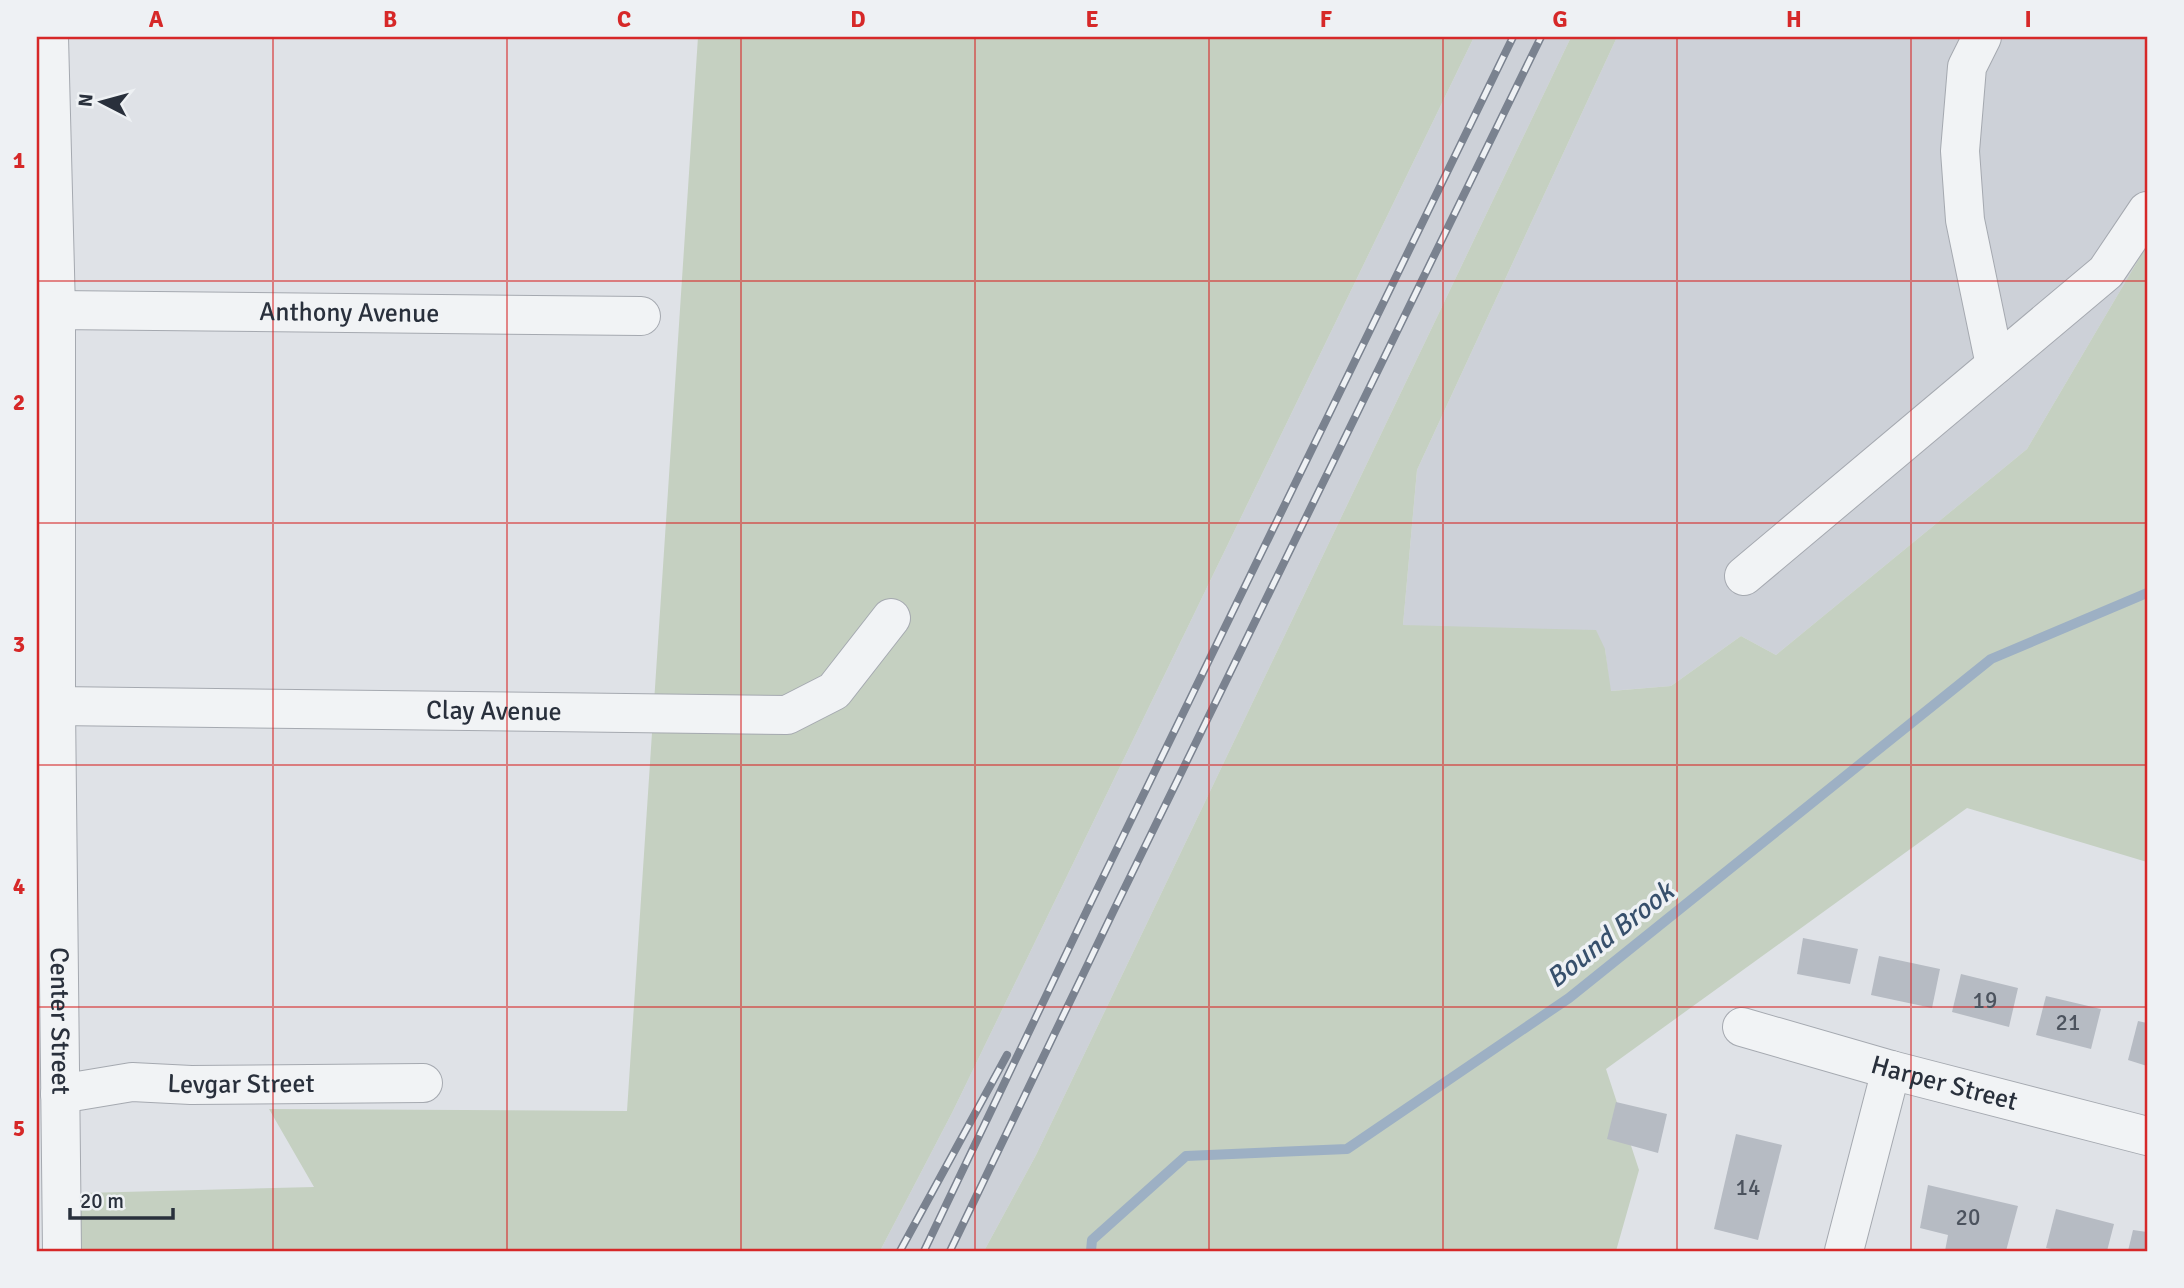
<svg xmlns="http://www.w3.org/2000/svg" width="2184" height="1288" font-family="Signika,sans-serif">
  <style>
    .built { fill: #cdd1d8 }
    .green { fill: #c5d0c1 }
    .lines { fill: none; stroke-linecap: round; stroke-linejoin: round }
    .stream { stroke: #9db0c4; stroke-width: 10 }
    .building { fill: #b6bbc3 }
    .minor-casing { stroke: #a5a9b0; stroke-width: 40 }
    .minor { stroke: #f1f3f5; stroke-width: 38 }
    .rail-casing { stroke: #7a828f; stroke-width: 8 }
    .rail { stroke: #eef1f4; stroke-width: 5; stroke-dasharray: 16; stroke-linecap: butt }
    .grid { fill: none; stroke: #d62828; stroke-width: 2; stroke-opacity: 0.55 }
    .labels { text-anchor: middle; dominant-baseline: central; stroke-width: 7; stroke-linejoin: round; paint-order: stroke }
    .number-label { font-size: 23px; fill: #4c535e }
    .street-label { font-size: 26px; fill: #29303c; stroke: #eef1f4 }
    .water-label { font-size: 28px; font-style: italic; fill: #37506c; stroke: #eef1f4 }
    .neatline { fill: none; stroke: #d62828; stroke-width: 2.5 }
    .grid-label { font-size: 23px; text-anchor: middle; font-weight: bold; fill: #d62828 }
  </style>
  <rect width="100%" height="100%" fill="#dfe2e7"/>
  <g class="built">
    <polygon points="1474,37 1571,37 1036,1155 984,1251 880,1251 953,1111"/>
    <polygon points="1617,37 2147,37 2147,245 2027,449 1776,655 1741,636 1671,686 1610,691 1605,649 1403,625 1417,470"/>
  </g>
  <g class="green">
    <polygon points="698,37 1474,37 953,1111 880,1251 75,1251 83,1193 314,1187 269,1109 627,1111"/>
    <polygon points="1571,37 1617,37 1417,470 1403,625 1596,630 1605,649 1611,691 1671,686 1741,636 1776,655 2027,449 2147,245 2147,862 1967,808 1606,1069 1639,1170 1616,1251 984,1251 1036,1155"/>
  </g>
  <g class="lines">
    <polyline class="stream" points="1091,1251 1092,1240 1186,1156 1347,1149 1569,998 1991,659 2147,593"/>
  </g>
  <g class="building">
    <polygon points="1803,938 1858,949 1850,984 1797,974"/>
    <polygon points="1879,956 1940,969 1932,1008 1871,995"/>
    <polygon points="1961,974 2018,988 2009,1027 1952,1012"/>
    <polygon points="2046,996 2101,1009 2091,1049 2036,1035"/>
    <polygon points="2138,1021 2147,1023 2147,1066 2128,1060"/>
    <polygon points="1616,1102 1667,1114 1658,1153 1607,1139"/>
    <polygon points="1736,1134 1782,1145 1758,1240 1714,1229"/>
    <polygon points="1928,1185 2018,1206 2006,1251 1945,1251 1948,1235 1920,1228"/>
    <polygon points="2056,1209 2114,1224 2107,1251 2061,1251 2046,1248"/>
    <polygon points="2133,1230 2147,1232 2147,1251 2128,1251"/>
  </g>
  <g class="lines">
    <defs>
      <g id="minor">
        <path id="s1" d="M49,37l7,273v396l6,545"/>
        <polyline points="1982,37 1967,67 1960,151 1965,220 1995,365"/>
        <path id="s2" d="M37,315l19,-5 585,6"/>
        <polyline points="1744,576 2106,272 2147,211"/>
        <path id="s3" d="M56,706l731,9 47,-24 57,-73"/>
        <path id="s4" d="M1742,1027l149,43 256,66"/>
        <path id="s5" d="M60,1094l72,-12 59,3 232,-2"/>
        <polyline points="1844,1251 1891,1070"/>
      </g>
    </defs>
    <use href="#minor" class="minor-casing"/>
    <use href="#minor" class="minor"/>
    <defs>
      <g id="rail">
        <polyline points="900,1251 1007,1055"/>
        <polyline points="924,1251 1091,902 1513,37"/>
        <polyline points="950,1251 1113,912 1541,37"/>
      </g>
    </defs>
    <use href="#rail" class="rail-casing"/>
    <use href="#rail" class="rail"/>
  </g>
  <path class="grid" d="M273,37v1214M507,37v1214M741,37v1214M975,37v1214M1209,37v1214M1443,37v1214M1677,37v1214M1911,37v1214M37,281h2110M37,523h2110M37,765h2110M37,1007h2110"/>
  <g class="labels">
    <g class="number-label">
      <text x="1985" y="1000">19</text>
      <text x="2068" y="1022">21</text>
      <text x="1748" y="1187">14</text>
      <text x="1968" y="1217">20</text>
    </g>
    <g class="street-label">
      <text stroke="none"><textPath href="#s2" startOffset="313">Anthony Avenue</textPath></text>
      <text stroke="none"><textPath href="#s3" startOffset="438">Clay Avenue</textPath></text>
      <text stroke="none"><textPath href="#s1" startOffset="984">Center Street</textPath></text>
      <text stroke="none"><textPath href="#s4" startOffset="210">Harper Street</textPath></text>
      <text stroke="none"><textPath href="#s5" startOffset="182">Levgar Street</textPath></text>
    </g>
    <g class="water-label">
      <text transform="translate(1610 935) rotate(-38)">Bound Brook</text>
    </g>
  </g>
  <rect width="2184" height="1288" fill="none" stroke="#eef1f4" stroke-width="77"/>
  <g transform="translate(102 102) rotate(276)" stroke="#eef1f4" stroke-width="5" paint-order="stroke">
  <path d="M0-5L12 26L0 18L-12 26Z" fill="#29303c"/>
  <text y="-10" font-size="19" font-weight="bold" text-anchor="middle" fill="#29303c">N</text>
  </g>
  <path d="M70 1208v10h103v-10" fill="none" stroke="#29303c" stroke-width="3.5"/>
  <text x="80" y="1208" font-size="21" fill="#29303c" stroke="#eef1f4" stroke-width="5" paint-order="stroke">20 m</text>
  <rect x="38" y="38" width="2108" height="1212" class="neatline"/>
  <g class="grid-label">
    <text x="156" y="27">A</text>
    <text x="390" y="27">B</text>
    <text x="624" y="27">C</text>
    <text x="858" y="27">D</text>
    <text x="1092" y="27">E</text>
    <text x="1326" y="27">F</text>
    <text x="1560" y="27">G</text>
    <text x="1794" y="27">H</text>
    <text x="2028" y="27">I</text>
    <text x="19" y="168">1</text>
    <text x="19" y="410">2</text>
    <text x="19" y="652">3</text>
    <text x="19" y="894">4</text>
    <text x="19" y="1136">5</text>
  </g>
</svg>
